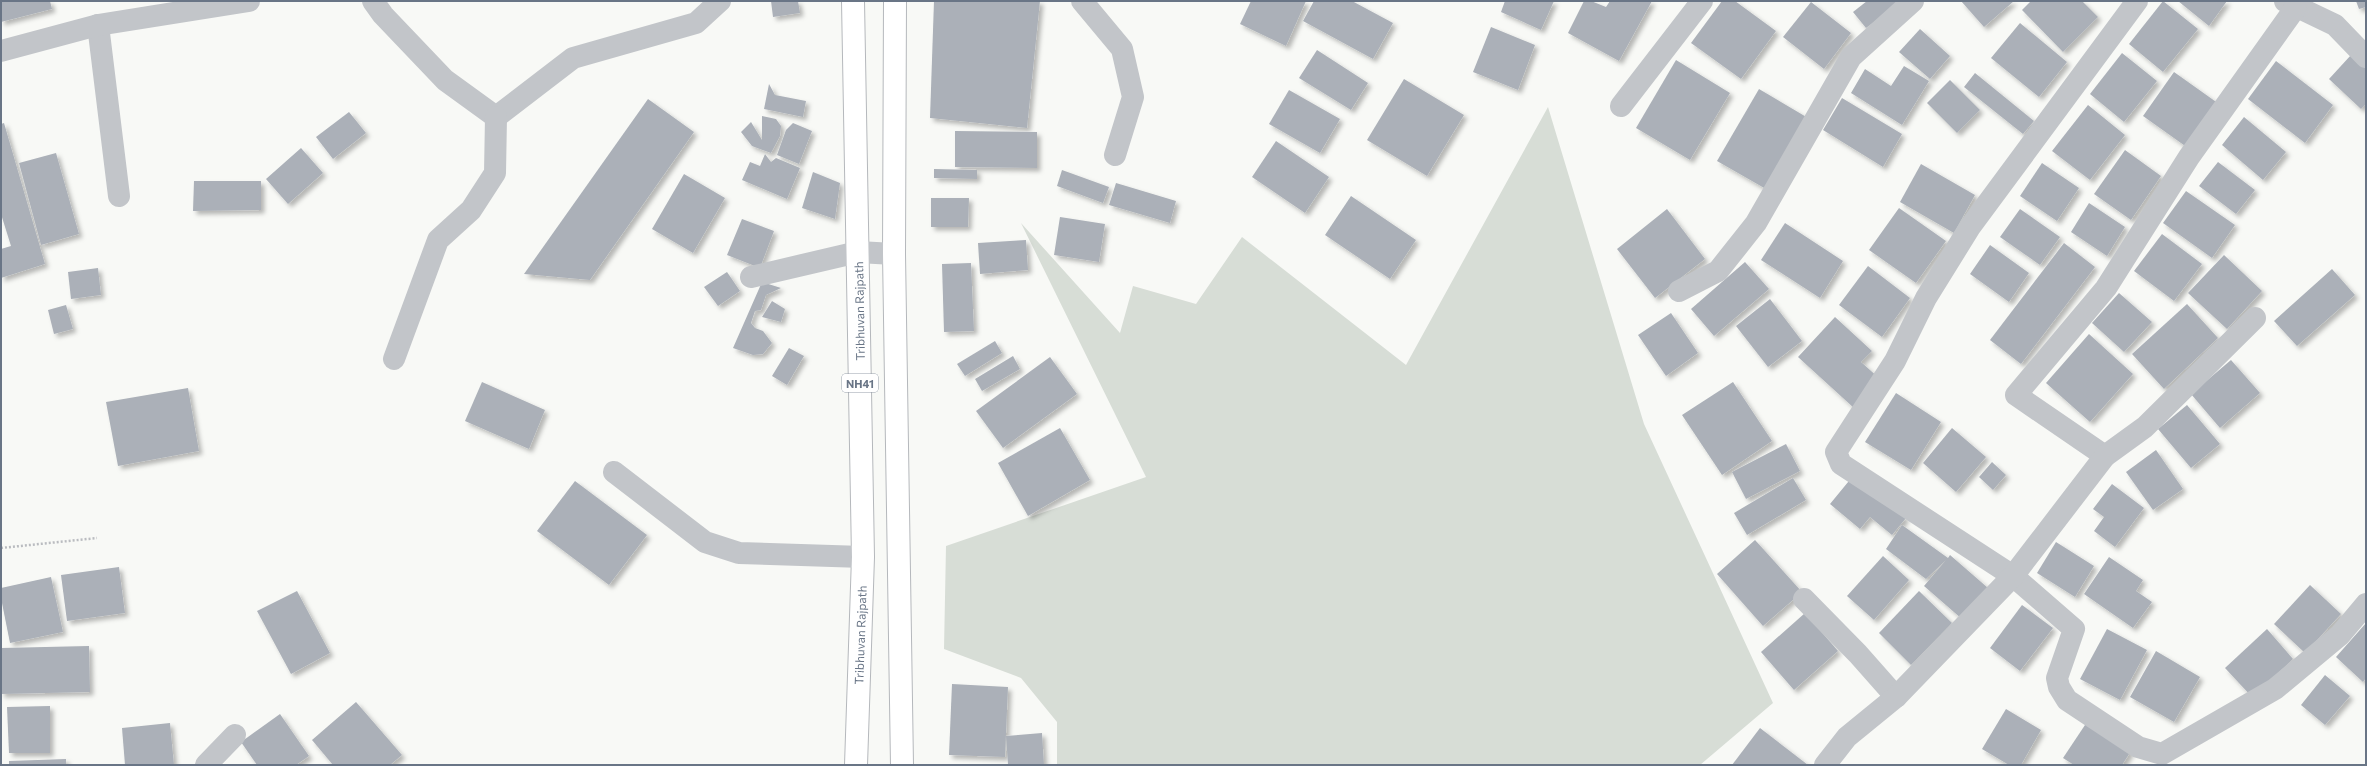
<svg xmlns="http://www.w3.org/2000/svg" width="2367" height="766" font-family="Commissioner,sans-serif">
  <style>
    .green { fill: #d7ddd6 }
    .building { fill: #abb0b8; filter: url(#shadow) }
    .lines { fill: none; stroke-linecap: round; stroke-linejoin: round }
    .highway-casing { stroke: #b5b8bc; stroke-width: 24 }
    .path { stroke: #babcc0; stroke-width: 2.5; stroke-dasharray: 2 2; stroke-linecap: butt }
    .minor { stroke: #c2c5c9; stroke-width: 22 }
    .highway { stroke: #fff; stroke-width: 22 }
    .labels { text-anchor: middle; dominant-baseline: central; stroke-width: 4; stroke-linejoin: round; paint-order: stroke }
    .shield { fill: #fff; stroke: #969eaa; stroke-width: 1 }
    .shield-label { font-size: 11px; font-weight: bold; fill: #697586 }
    .street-label { font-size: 12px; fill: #697586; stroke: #fff }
  </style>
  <defs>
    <filter id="shadow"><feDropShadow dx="3.5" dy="3.5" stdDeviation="2" flood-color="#0004"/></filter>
  </defs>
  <rect width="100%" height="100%" fill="#f8f9f6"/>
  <polygon class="green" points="1548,107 1644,424 1773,703 1700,765 1057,765 1057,722 1021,678 944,649 946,546 1146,477 1021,223 1120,333 1133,286 1196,304 1242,237 1406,365"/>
  <g class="building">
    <polygon points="1,1 50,1 52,9 1,22"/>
    <polygon points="771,1 798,1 800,13 773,17"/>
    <polygon points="934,1 1040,1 1027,128 930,118"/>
    <polygon points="1251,1 1306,1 1286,46 1240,24"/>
    <polygon points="1314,1 1352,1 1393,23 1373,59 1303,21"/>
    <polygon points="1505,1 1554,1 1541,30 1501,12"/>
    <polygon points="1584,1 1591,1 1606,7 1610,1 1652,1 1619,61 1568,33"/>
    <polygon points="1722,1 1735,1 1776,31 1741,79 1691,43"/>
    <polygon points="1867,1 1901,1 1866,28 1853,12"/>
    <polygon points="1961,1 2014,1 1984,27"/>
    <polygon points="2031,1 2082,1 2098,17 2063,52 2022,10"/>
    <polygon points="2163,1 2198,29 2163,72 2129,44"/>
    <polygon points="2178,1 2227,1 2209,26"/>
    <polygon points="2356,1 2366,1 2366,7 2359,9"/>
    <polygon points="1811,2 1851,33 1824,69 1783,37"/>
    <polygon points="2020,23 2067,62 2039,97 1991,58"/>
    <polygon points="1491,27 1535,45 1518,90 1473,72"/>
    <polygon points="1920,29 1950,56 1930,79 1899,52"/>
    <polygon points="1317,50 1368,83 1351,110 1299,78"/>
    <polygon points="2122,53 2157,81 2124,122 2090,94"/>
    <polygon points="2351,55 2366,69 2366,104 2361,109 2329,79"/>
    <polygon points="1676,60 1730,93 1690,160 1636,128"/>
    <polygon points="2276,61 2333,105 2305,143 2248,99"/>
    <polygon points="1904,66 1929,81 1902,125 1851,93 1865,69 1891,86"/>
    <polygon points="2174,72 2219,104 2188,148 2143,116"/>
    <polygon points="1975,73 2034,121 2023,134 1964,87"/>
    <polygon points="1404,79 1464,115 1427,176 1367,140"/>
    <polygon points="1950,80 1980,110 1957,133 1927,103"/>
    <polygon points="769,84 775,95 806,101 803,117 764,109"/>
    <polygon points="1759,89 1808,118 1766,189 1717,161"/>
    <polygon points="1289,90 1340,119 1320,153 1269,124"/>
    <polygon points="1842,98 1902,134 1883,167 1823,130"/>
    <polygon points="648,99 694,132 590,280 524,274"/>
    <polygon points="2088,105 2125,135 2090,180 2052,151"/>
    <polygon points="349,112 366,133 333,159 316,137"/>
    <polygon points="762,116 776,119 781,126 780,136 771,153 752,146 741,132 751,122 762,140"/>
    <polygon points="2244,117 2286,152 2263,180 2222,145"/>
    <polygon points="4,123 45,264 1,278 1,249 11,246 1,214 1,124"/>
    <polygon points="793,123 812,131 799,164 777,155 786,130"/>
    <polygon points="955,131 1037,132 1037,168 955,167"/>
    <polygon points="1276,141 1329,177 1305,213 1252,177"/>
    <polygon points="301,148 323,173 288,204 266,179"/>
    <polygon points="2125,150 2161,176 2131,220 2094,194"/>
    <polygon points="56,153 79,234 41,245 19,163"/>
    <polygon points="765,154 771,162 776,158 800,168 787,199 742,180 750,162 760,166"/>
    <polygon points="2218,162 2255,190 2236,214 2199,186"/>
    <polygon points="2042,163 2079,188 2057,221 2020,196"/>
    <polygon points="1921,164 1975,195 1954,233 1900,202"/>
    <polygon points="934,169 977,170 977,179 934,178"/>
    <polygon points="1062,170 1109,187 1103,203 1057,186"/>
    <polygon points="813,172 840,183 835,219 802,208"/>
    <polygon points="684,174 725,198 693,253 652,229"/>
    <polygon points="194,181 261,181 261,210 193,211"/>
    <polygon points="1116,183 1176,201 1170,223 1109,205"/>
    <polygon points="2186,191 2235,225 2212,258 2163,223"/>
    <polygon points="1351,196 1416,240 1390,279 1325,235"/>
    <polygon points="931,198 969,198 968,227 931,227"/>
    <polygon points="2089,203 2125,227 2107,256 2071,232"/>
    <polygon points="1899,208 1946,241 1916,283 1869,250"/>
    <polygon points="1667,209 1705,259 1655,298 1617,249"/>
    <polygon points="2020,209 2060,237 2040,265 2000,237"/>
    <polygon points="1060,217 1105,224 1099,262 1054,255"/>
    <polygon points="742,219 774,231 760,268 727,255"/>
    <polygon points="1785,223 1843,261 1820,298 1761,260"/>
    <polygon points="2162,234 2202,264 2174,301 2134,271"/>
    <polygon points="1026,240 1028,270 980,274 978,243"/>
    <polygon points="2064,243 2095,267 2021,364 1990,340"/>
    <polygon points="1990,245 2029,273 2009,302 1970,274"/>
    <polygon points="2224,255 2262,291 2227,329 2188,293"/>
    <polygon points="1745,262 1769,289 1714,336 1691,309"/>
    <polygon points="971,263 974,331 944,332 942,264"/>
    <polygon points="1868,266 1910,298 1882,337 1839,305"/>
    <polygon points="98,268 101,295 71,299 68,272"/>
    <polygon points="2332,269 2355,295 2297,346 2274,321"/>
    <polygon points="727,272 740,291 718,306 704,287"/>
    <polygon points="762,282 781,288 766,295 761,310 755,311 751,323 755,328 763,331 772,343 763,354 753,355 733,348"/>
    <polygon points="2119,293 2152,322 2124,352 2092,323"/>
    <polygon points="1770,299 1802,341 1768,367 1736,326"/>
    <polygon points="772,301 785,309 781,322 762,317"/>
    <polygon points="2187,304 2218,338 2164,389 2132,354"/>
    <polygon points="66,305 73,329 54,334 48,310"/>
    <polygon points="1671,313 1698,353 1666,376 1638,335"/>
    <polygon points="1835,317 1872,351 1861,362 1880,379 1854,408 1798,357"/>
    <polygon points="2089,334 2133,374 2090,422 2046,383"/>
    <polygon points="995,341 1002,353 965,376 957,364"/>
    <polygon points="789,348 804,356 787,385 772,376"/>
    <polygon points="1013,356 1020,369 982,391 975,379"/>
    <polygon points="1050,357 1077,394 1003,448 976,411"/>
    <polygon points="2231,360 2260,393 2220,428 2191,394"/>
    <polygon points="482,382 545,410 529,449 465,421"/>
    <polygon points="1733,382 1772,441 1722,475 1682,415"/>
    <polygon points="188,388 199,451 118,466 106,402"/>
    <polygon points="1896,393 1941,422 1911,470 1865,442"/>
    <polygon points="2187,405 2220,444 2191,468 2158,429"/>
    <polygon points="1060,428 1090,480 1028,516 998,463"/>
    <polygon points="1952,428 1986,457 1956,492 1923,463"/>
    <polygon points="1786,444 1800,471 1746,499 1732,472"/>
    <polygon points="2156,450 2183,489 2153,510 2126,472"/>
    <polygon points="1992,462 2006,475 1993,490 1979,477"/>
    <polygon points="1853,476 1906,518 1892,535 1870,517 1860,529 1830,504"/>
    <polygon points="1793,478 1806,500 1747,535 1734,513"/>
    <polygon points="575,481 647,535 609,585 537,531"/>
    <polygon points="2112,484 2144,508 2115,547 2094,531 2104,517 2093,509"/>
    <polygon points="1902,525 1948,558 1950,555 1988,588 1962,619 1924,586 1946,560 1926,579 1886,549"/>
    <polygon points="1755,540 1802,592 1763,626 1717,574"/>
    <polygon points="2056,542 2094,566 2075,597 2037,573"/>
    <polygon points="1883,556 1909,580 1874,620 1847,596"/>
    <polygon points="2109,557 2143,580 2136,591 2152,602 2133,628 2084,594"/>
    <polygon points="119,567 125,613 67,621 61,575"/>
    <polygon points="51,577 63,632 10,643 1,598 1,588"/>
    <polygon points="2310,585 2341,614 2305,653 2274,624"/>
    <polygon points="297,591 330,653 291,674 257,611"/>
    <polygon points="1919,591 1952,623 1911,665 1879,633"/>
    <polygon points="2022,605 2053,628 2020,671 1990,648"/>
    <polygon points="1805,613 1838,651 1794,690 1761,652"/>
    <polygon points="2366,623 2366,678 2363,682 2336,657"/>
    <polygon points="2107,629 2147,650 2120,700 2080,679"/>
    <polygon points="2267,629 2293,659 2252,697 2225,668"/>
    <polygon points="89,646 90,692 1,694 1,648"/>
    <polygon points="2156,651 2200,677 2174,722 2130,697"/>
    <polygon points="2325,675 2350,696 2325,725 2301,705"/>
    <polygon points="952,684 1008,687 1005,757 949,755"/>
    <polygon points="356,702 402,755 390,765 333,765 312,740"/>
    <polygon points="50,706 50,753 9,753 7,707"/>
    <polygon points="2006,709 2041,730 2021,765 2009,765 1982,749"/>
    <polygon points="280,714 309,756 296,765 257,765 241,742"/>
    <polygon points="2087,722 2131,751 2122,765 2074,765 2063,758"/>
    <polygon points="170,723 174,765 125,765 122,728"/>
    <polygon points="1760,728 1808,765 1732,765"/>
    <polygon points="1042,733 1044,765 1008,765 1006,736"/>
    <polygon points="66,759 66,765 9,765 9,761"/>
  </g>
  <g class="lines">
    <defs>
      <g id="highway">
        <polyline points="853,1 863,557 856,765"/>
        <polyline points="895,1 894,254 902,765"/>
      </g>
    </defs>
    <use href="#highway" class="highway-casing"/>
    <polyline class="path" points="1,548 97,538"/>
    <g class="minor">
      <polyline points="373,1 383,15 445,80 496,117 573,58 696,23 720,1"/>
      <polyline points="1082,1 1122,49 1133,97 1115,155"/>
      <polyline points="2137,1 1970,227 1926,298 1895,361 1836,452 1841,464 2013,576 2074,629 2057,678 2059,687 2067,700 2138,747 2162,754 2275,689 2340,635 2366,604"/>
      <polyline points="2285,1 2335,25 2366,57"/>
      <polyline points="98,25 119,196"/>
      <polyline points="1,51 98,25 249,1"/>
      <polyline points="1621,106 1702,1"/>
      <polyline points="751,277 858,252 894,254"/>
      <polyline points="1679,291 1718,271 1756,223 1851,57 1913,1"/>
      <polyline points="394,359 438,240 471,210 495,173 496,117"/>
      <polyline points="2105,456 2016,395 2106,288 2189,157 2296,7"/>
      <polyline points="614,472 705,542 739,553 863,557"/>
      <polyline points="1804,599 1858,654 1896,697"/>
      <polyline points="206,765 235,735"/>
      <polyline points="1825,765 1847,737 1896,697 2013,576 2105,456 2145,427 2255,318"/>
    </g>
    <use href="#highway" class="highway"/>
  </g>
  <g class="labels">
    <rect class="shield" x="842" y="374" width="36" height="18" rx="3"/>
    <g class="shield-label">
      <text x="860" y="383">NH41</text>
    </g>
    <g class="street-label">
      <text transform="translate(859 311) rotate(-91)">Tribhuvan Rajpath</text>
      <text transform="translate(860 635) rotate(-88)">Tribhuvan Rajpath</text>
    </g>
  </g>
  <rect width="2367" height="766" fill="none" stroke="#697586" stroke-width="4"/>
</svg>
